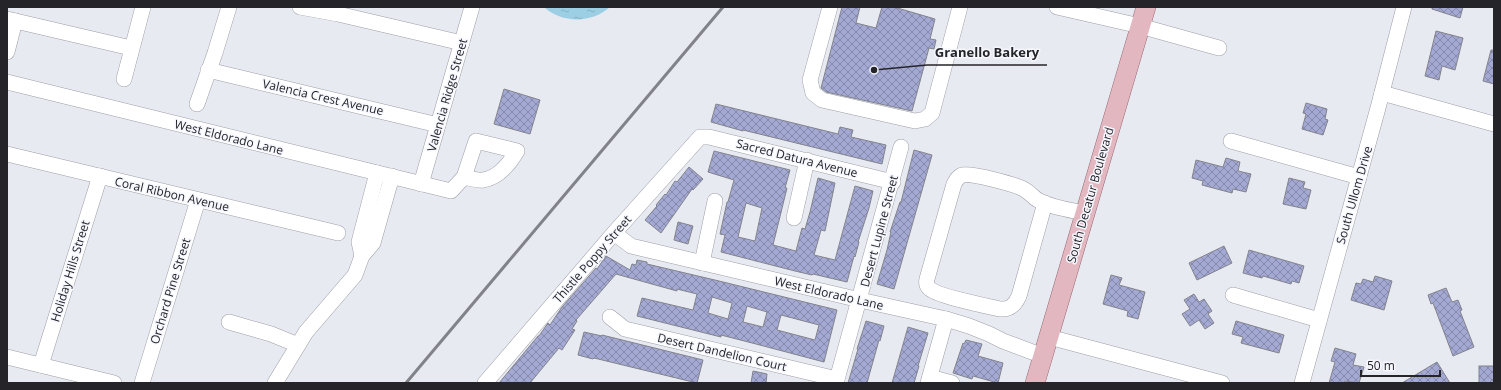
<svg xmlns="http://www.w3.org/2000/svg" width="1501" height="390" font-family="'Open Sans',sans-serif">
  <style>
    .water { fill: url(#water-ripples) }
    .building { fill: url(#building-cross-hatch); stroke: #82838b; fill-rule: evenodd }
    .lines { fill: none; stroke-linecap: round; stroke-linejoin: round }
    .minor-casing { stroke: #9d9fa7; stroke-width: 16 }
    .major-casing { stroke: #956570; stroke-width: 20 }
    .minor { stroke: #fff; stroke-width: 15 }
    .major { stroke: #e3b7c0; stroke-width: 19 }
    .rail { stroke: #828389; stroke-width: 3 }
    .labels { text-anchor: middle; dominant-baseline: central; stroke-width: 3; stroke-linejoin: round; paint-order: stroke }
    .street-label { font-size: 12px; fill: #252529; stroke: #f6f7fe }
    .leader { fill: none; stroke: #252529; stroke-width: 1.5 }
    .callout-dot { fill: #252529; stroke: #f6f7fe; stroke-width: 1.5 }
    .callout-label { font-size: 13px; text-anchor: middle; font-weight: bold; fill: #252529; stroke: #f6f7fe; stroke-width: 3; stroke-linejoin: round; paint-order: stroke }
  </style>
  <defs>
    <pattern id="water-ripples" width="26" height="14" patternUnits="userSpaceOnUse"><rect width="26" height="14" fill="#9ccfe3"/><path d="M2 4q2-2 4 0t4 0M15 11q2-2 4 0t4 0" fill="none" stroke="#86b2c3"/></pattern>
    <pattern id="building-cross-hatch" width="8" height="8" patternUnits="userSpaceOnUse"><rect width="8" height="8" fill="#a4a9d3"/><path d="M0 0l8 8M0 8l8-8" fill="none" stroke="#8589ab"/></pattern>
  </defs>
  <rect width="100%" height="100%" fill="#e8eaf2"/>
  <path class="water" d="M544,7h66c-17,16 -48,17 -66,0z"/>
  <g class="building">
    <polygon points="842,7 860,7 856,23 876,28 882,7 894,7 935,19 930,39 936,40 934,49 929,48 912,111 826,92 821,88"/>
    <polygon points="1432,7 1463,7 1460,18 1432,9"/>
    <polygon points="1436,31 1463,38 1455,70 1442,66 1439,80 1425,76"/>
    <polygon points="1491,50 1494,50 1494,84 1483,81"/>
    <polygon points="504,89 540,100 530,134 494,124"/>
    <polygon points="1306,103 1327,109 1325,119 1328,120 1323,135 1302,129 1306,114 1303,113"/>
    <polygon points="716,104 838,134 840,127 853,130 851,137 886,145 882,164 743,130 743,131 711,122"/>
    <polygon points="914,150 932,155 894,289 877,284 887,250 891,232 890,232 900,202 901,202"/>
    <path d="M714,151l76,19 -5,18h2l-14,57 23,6 6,-23 3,1 5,-17 8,-34 17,5 -10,48 -4,-1 -7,25 21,5 20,-74 18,5 -4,17 -11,34h1l-4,15 -1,-1 -7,26 -34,-8 -1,1 -17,-4 -74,-19 4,-17 -5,-1 7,-32h1l6,-22 -26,-8zM746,203l16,5 -7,33 -17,-4z"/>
    <polygon points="1226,158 1240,162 1238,171 1251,174 1246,192 1233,189 1232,193 1202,185 1203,181 1192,178 1196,160 1223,167"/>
    <polygon points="689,167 703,179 693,190 692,189 661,233 645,220 657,206 656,205 665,194 666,195 675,181 677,182"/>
    <polygon points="1289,178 1305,182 1303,188 1311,190 1306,209 1283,204"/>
    <polygon points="678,222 693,226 688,244 674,240"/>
    <polygon points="1224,246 1232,263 1197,280 1189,263"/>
    <polygon points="1249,250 1304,266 1299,283 1292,281 1291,284 1263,276 1262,278 1243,273"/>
    <path d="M606,256l24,14 2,-6 4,1 1,-5 10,2v2l72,17 118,29 -13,52 -68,-18 -35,-9v2l-84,-21 5,-18 51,12 4,-16 -20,-5v2l-61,-17 -40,46 1,1 -5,8 3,1 -13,20 -3,-2 -29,35h-31l39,-47h1l9,-13 2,2 12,-18 34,-39 1,1zM712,297l20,6 -4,16 -20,-6zM747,306l20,6 -4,15 -20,-5zM781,315l38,10 -4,15 -38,-10z"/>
    <polygon points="1111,275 1122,278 1119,285 1145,292 1138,319 1127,316 1128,311 1103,304"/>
    <polygon points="1375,276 1392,281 1384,310 1351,300 1356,283 1361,284 1363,279 1373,282"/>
    <polygon points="1446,288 1452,302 1458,300 1462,310 1460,311 1474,347 1453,356 1433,303 1431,304 1428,295"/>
    <polygon points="1194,294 1199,302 1204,299 1212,311 1208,314 1214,323 1205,329 1199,320 1190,326 1182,314 1190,309 1184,300"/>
    <polygon points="866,321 884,326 880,341 879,340 867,383 848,383 858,349 857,349"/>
    <polygon points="1236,321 1284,335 1279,353 1241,343 1243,337 1232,334"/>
    <polygon points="908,327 928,333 918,366 919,366 914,383 892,383"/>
    <polygon points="584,332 602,336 602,335 703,360 697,383 594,358 593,359 578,355"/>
    <polygon points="966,340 982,344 978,356 1003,363 998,383 973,376 972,379 953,373 963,343 964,344"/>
    <polygon points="1335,348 1356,354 1353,365 1364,367 1359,383 1345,381 1344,383 1329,383 1335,362 1331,361"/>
    <polygon points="1437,362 1450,383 1402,383"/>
    <rect x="1479" y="366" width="15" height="17"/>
    <polygon points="753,371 767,374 766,383 751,383"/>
  </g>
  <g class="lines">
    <defs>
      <g id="minor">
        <polyline points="300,7 338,14 462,43"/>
        <polyline points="830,7 810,80 813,93 822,100 915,121 925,119 932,113 960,7"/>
        <polyline points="1057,7 1140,26 1219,48"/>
        <polyline points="7,19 131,48"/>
        <polyline points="7,52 15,21"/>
        <polyline points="208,70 438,125"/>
        <polyline points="124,79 143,7"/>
        <path d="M7,82l444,109 13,-14 12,-36 41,10c-7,12 -19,27 -34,29 -6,1 -13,-2 -19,-3"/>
        <polyline points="1382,93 1494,124"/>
        <polyline points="197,104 215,53 229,7"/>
        <polyline points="1231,141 1359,177"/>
        <polyline points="7,154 338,233"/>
        <polyline points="421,184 472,7"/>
        <path d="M1045,203l-26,93c-4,9 -9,14 -19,13 -13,-3 -64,-13 -71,-21 -3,-3 -3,-5 -2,-9l27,-95c2,-4 4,-7 8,-9 7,-3 56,10 63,15 6,3 9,9 15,11 13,7 30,9 45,12"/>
        <polyline points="794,218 807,160"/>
        <polyline points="614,233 631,246 860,300 946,319 969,326 989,334 1003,341 1043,356"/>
        <polyline points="362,256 359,242 377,173"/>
        <polyline points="702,263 715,201"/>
        <polyline points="1233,295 1319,320"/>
        <polyline points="610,317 625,329 837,379"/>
        <polyline points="229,322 271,334 298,345"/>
        <polyline points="1049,337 1222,383"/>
        <polyline points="7,357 114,383"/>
        <polyline points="41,365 100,176"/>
        <polyline points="930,377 952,383"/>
        <polyline points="142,383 198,200"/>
        <polyline points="275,383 306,332 355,275 362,256 373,243 392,176"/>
        <polyline points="485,383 614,233 700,137 709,137 893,182"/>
        <polyline points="836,383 901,147"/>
        <polyline points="928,383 946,319"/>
        <polyline points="1302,383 1378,108 1404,7"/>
      </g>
      <polyline id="major" points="1035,383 1146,7"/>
    </defs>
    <use href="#minor" class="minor-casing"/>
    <use href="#major" class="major-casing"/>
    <use href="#minor" class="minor"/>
    <use href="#major" class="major"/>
    <polyline class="rail" points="406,383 723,7"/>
  </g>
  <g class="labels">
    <g class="street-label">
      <text transform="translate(447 95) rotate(-74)">Valencia Ridge Street</text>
      <text transform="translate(323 97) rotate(13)">Valencia Crest Avenue</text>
      <text transform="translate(229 137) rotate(14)">West Eldorado Lane</text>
      <text transform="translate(797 158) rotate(14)">Sacred Datura Avenue</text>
      <text transform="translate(172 194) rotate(13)">Coral Ribbon Avenue</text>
      <text transform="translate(1090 195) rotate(-74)">South Decatur Boulevard</text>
      <text transform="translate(1354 195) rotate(-74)">South Ullom Drive</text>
      <text transform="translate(879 231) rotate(-75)">Desert Lupine Street</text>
      <text transform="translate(592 259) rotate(-49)">Thistle Poppy Street</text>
      <text transform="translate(70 271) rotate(-73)">Holiday Hills Street</text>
      <text transform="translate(170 291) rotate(-73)">Orchard Pine Street</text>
      <text transform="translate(829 293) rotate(13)">West Eldorado Lane</text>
      <text transform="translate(722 352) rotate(13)">Desert Dandelion Court</text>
    </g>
  </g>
  <path class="leader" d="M874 70L927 65H1047"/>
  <circle class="callout-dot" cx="874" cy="70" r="4"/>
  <g class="callout-label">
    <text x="987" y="57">Granello Bakery</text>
  </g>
  <rect width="1501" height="390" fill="none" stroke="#252529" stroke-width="16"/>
  <path d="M1361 370v6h79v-6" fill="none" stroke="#252529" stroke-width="2"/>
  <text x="1367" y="370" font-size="12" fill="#252529" stroke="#f6f7fe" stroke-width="3" paint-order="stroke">50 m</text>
</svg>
